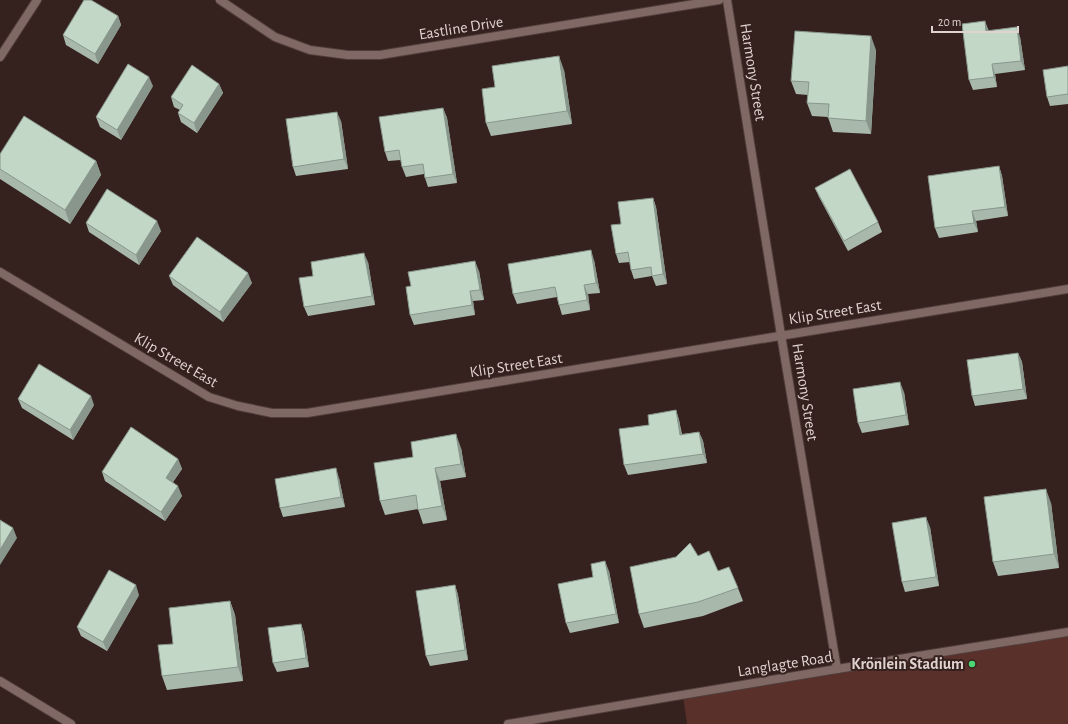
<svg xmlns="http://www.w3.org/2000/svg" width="1068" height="724" font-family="'Alegreya Sans',sans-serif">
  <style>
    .green { fill: #59302a }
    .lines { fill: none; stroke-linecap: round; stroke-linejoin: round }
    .minor-casing { stroke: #503d3a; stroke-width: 10 }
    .minor { stroke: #806965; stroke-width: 8 }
    .wall { fill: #a8b9ab }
    .shaded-wall { fill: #88968b }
    .building { fill: #c3d7c7; stroke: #88968b }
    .poi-dot { fill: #4cd676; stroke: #35211e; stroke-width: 1.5 }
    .labels { text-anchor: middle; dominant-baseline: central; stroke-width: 4; stroke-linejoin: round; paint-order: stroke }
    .street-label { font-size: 16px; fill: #dfd2cf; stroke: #35211e }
    .poi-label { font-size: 16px; font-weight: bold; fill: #dfd2cf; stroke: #35211e; text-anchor: end }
  </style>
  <rect width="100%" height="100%" fill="#35211e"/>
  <polygon class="green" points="1068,633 1068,724 687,724 683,695"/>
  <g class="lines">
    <defs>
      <g id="minor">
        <polyline points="220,0 275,37 310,50 348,55 380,55 719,0"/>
        <polyline points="727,0 781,335 837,669"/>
        <polyline points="0,57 37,0"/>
        <polyline points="0,272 209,397 238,406 272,413 307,413 1068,289"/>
        <polyline points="0,681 71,724"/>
        <polyline points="508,724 837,669 1068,632"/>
      </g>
    </defs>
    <use href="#minor" class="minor-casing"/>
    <use href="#minor" class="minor"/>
  </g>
  <g class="wall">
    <polygon points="118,16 121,25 98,64 66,45 63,35"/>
    <polygon points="989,31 1020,37 1025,70 995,74 997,87 973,90 969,80"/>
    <polygon points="876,50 871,134 833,132 828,117 812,116 807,103 808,95 796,94 791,81"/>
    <polygon points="1068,66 1068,104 1050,106 1047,97"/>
    <polygon points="564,70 572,124 491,136 486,123 495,87"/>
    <polygon points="219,84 223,93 197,133 181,122 178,113 180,110 174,107 171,97"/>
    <polygon points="153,86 121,140 100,127 96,117"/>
    <polygon points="443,108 447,118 457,183 428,187 425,178 424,174 406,177 402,167 401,160 388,161 385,152"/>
    <polygon points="341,121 348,169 296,176 293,167"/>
    <polygon points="0,154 96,161 101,175 70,224 0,179"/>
    <polygon points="999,166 1002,176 1008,216 976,221 978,232 939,238 935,228"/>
    <polygon points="815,188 878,222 882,232 848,251 819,197"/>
    <polygon points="653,198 656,207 667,284 656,286 652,276 634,279 631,270 630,262 619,263 616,254 621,224"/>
    <polygon points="86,223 161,231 139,265 89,232"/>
    <polygon points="594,260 600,293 588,294 590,310 562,315 559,305 557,297 517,304 513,294"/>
    <polygon points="368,262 375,305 308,316 304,307 313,276"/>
    <polygon points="479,271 484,300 473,301 475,315 414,325 410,315"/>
    <polygon points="169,276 252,283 223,322 173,285"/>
    <polygon points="1018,353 1022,362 1027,399 975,406 972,396"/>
    <polygon points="904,392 909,425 862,433 858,423"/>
    <polygon points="18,399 94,405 73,440 22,408"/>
    <polygon points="676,410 679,420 682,434 699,432 703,441 707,463 628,475 624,465 649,425"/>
    <polygon points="461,448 466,477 440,481 447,520 423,524 418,509 385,515 380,501"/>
    <polygon points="178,459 182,469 173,482 182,496 165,521 105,481 102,472"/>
    <polygon points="339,478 345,507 283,517 280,508"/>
    <polygon points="1051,503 1059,568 998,576 993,562"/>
    <polygon points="930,527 939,586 905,592 902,582"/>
    <polygon points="698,556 718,571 738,588 743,601 703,616 644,628 639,614"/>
    <polygon points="609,571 619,623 570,633 566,623 593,577"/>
    <polygon points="455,585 458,595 468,660 430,666 426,656"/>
    <polygon points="139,595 107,651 81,636 77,627"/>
    <polygon points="230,601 235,615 243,681 167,690 162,676 173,644"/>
    <polygon points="301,624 304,633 309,667 277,672 273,663"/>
  </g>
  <g class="shaded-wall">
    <polygon points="118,16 121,25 98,64 95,54"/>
    <polygon points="985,21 989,31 990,41 986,31"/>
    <polygon points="1017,27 1020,37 1025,70 1021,61"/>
    <polygon points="871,36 876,50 871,134 866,121"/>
    <polygon points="559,56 564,70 572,124 567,111"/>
    <polygon points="992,64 995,74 997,87 994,77"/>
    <polygon points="149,77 153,86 121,140 117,130"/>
    <polygon points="219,84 223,93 197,133 194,123"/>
    <polygon points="443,108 447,118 457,183 453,174"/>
    <polygon points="337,112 341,121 348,169 344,159"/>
    <polygon points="96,161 101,175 70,224 65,210"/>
    <polygon points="999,166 1002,176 1008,216 1005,207"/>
    <polygon points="653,198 656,207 667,284 663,274"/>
    <polygon points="972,211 976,221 978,232 974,223"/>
    <polygon points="157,221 161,231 139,265 136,255"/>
    <polygon points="591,250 594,260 600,293 596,283"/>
    <polygon points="364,253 368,262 375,305 372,296"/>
    <polygon points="475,261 479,271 484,300 480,290"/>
    <polygon points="248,273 252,283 223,322 220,312"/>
    <polygon points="584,285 588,294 590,310 587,300"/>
    <polygon points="470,291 473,301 475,315 472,305"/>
    <polygon points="1018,353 1022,362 1027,399 1023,389"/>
    <polygon points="900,382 904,392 909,425 906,415"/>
    <polygon points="91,396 94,405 73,440 70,430"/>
    <polygon points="676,410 679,420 683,444 680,435"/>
    <polygon points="699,432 703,441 707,463 703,454"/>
    <polygon points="456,434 461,448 466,477 461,464"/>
    <polygon points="178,459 182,469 169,488 166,478"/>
    <polygon points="336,468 339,478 345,507 341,497"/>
    <polygon points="435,468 440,481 447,520 442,506"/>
    <polygon points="178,486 182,496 165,521 161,512"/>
    <polygon points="1046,489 1051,503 1059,568 1054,554"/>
    <polygon points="926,517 930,527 939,586 936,577"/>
    <polygon points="13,528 17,538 0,565 0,550"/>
    <polygon points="605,561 609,571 619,623 616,614"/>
    <polygon points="136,585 139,595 107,651 103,642"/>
    <polygon points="455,585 458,595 468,660 465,650"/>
    <polygon points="230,601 235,615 243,681 238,667"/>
    <polygon points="301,624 304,633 309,667 306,658"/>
  </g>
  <g class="building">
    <polygon points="84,0 91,0 118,16 95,54 63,35"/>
    <polygon points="985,21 986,31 1017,27 1021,61 992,64 994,77 969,80 962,24"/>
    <polygon points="795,31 871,36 866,121 828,118 829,104 807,103 809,82 791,81"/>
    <polygon points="559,56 567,111 486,123 482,89 495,87 492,66"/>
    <polygon points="128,64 149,77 117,130 96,117"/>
    <polygon points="192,65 219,84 194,123 178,113 183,105 171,97"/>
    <polygon points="1068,66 1068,94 1047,97 1043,70"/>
    <polygon points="443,108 453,174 425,178 423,164 402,167 399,150 385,152 379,117"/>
    <polygon points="337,112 344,159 293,167 286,119"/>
    <polygon points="24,116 96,161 65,210 0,169 0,154"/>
    <polygon points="999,166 1005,207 972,211 974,223 935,228 928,176"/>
    <polygon points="850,169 878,222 844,241 815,188"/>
    <polygon points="107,189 157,221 136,255 86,223"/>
    <polygon points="653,198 663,274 652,276 651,267 631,270 628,252 616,254 611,225 621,224 618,202"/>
    <polygon points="197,237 248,273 220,312 169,276"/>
    <polygon points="591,250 596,283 584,285 587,300 559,305 555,287 513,294 508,264"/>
    <polygon points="364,253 372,296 304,307 299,278 313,276 311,262"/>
    <polygon points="475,261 480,290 470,291 472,305 410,315 406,287 411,286 408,272"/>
    <polygon points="1018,353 1023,389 972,396 967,360"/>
    <polygon points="39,364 91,396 70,430 18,399"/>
    <polygon points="900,382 906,415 858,423 853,389"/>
    <polygon points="676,410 680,435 699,432 703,454 624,465 619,429 649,425 648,415"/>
    <polygon points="131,427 178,459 166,478 178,486 161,512 102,472"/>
    <polygon points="456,434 461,464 435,468 442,506 418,510 416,495 380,501 374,463 413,457 411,442"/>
    <polygon points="336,468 341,497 280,508 275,479"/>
    <polygon points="1046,489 1054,554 993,562 984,497"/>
    <polygon points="926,517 936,577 902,582 892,523"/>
    <polygon points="0,520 13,528 0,550"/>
    <polygon points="690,543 698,556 709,551 718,571 729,567 738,588 698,602 639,614 630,567 676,557"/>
    <polygon points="605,561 616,614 566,623 558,584 593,577 591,564"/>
    <polygon points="109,570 136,585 103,642 77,627"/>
    <polygon points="455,585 465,650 426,656 416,591"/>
    <polygon points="230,601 238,667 162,676 158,645 173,644 169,608"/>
    <polygon points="301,624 306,658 273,663 268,628"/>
  </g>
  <circle class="poi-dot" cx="972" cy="664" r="4"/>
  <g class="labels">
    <g class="street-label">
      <text transform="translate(461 28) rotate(-9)">Eastline Drive</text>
      <text transform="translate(753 72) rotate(81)">Harmony Street</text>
      <text transform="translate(835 312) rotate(-9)">Klip Street East</text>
      <text transform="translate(176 360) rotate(30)">Klip Street East</text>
      <text transform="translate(516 365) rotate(-9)">Klip Street East</text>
      <text transform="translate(805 392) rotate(81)">Harmony Street</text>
      <text transform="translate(785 664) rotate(-9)">Langlagte Road</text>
    </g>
    <g class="poi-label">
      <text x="964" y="664">Krönlein Stadium</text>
    </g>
  </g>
  <path d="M932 26v6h86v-6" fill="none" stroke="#dfd2cf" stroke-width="2"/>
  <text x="938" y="26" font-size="12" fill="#dfd2cf" stroke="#35211e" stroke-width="3" paint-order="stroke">20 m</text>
</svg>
